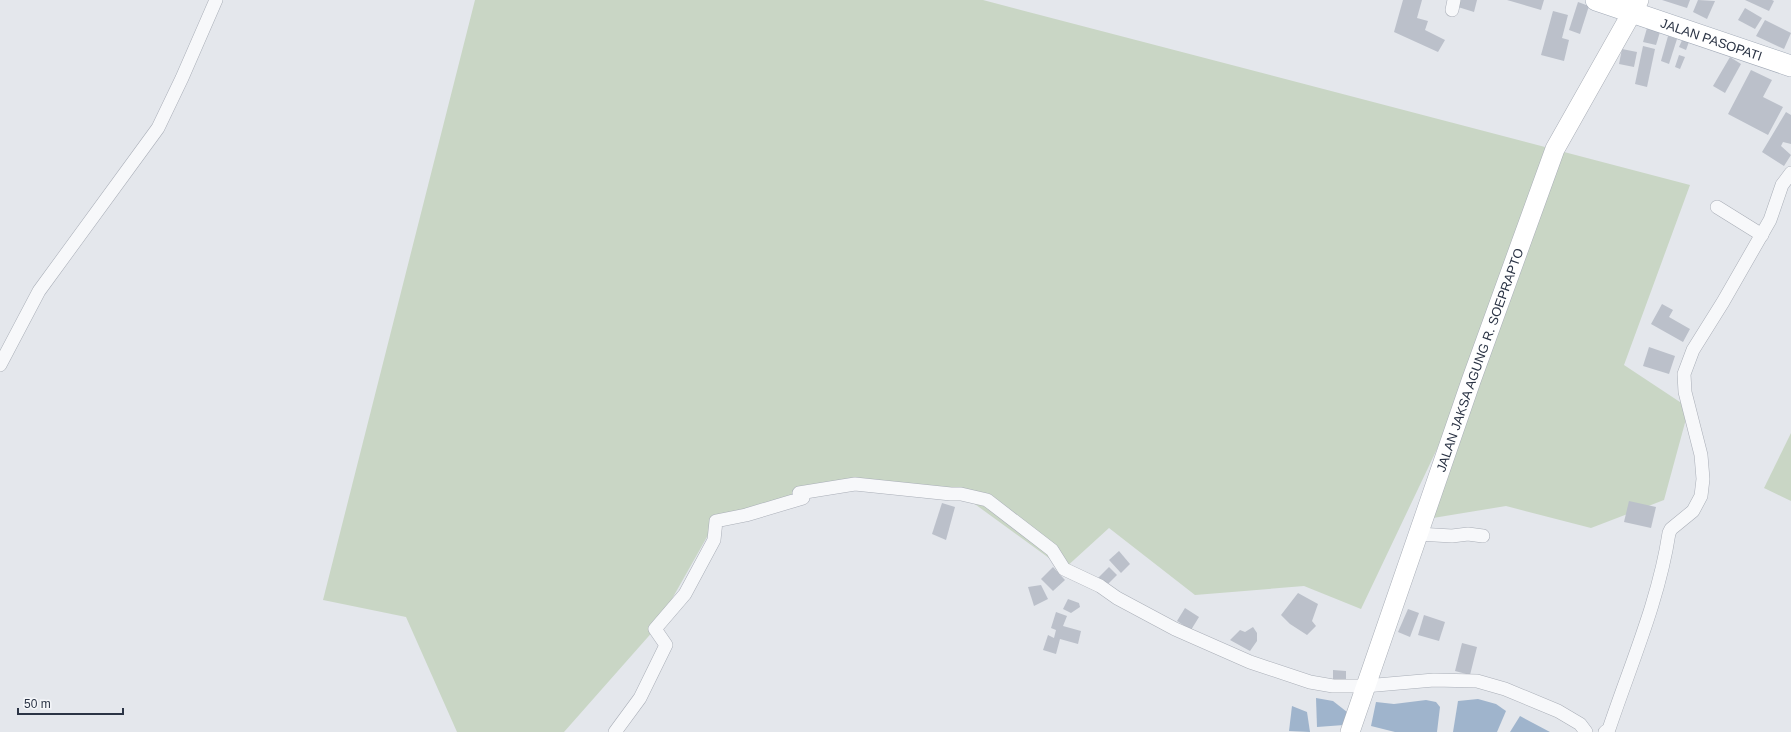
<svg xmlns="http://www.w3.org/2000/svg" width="1791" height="732" font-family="Helvetica,sans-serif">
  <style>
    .green { fill: #c9d6c5 }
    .water { fill: #9fb4cc }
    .building { fill: #bbc0ca }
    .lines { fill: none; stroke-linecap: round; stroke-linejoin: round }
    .street-casing { stroke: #a9aeb7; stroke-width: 14 }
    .secondary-casing { stroke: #a9aeb7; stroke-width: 20 }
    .primary-casing { stroke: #a3abb8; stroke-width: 22 }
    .street { stroke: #f7f8fa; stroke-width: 13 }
    .secondary { stroke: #fff; stroke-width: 19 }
    .primary { stroke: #fff; stroke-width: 21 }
    .labels { text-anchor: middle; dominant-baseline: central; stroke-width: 3; stroke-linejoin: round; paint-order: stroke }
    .street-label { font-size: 13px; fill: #2b3445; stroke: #f4f6f9 }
  </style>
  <rect width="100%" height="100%" fill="#e4e7ec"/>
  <g class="green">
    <polygon points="475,0 983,0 1690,185 1624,365 1689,408 1664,500 1591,528 1506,506 1433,518 1466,388 1361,609 1304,586 1195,595 1109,528 1064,569 961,494 855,484 716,521 655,629 564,732 457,732 406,617 323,600"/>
    <polygon points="1791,433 1791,501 1764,488"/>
  </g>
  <g class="water">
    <polygon points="1316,698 1333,701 1347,712 1344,725 1317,727"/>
    <polygon points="1478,699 1496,704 1506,711 1497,732 1453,732 1458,701"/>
    <polygon points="1426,700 1436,702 1440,707 1437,732 1395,732 1371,726 1376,702 1394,704"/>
    <polygon points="1292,706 1307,712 1310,732 1289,731"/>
    <polygon points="1520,716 1550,732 1510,732"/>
  </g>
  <g class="building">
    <polygon points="1403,0 1422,0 1417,18 1428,21 1425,30 1445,40 1438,52 1394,32"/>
    <polygon points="1461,0 1477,0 1474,12 1458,7"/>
    <polygon points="1507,0 1544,0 1541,10"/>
    <polygon points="1662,0 1690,0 1687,8"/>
    <polygon points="1698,0 1715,1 1707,19 1693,12"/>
    <polygon points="1745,0 1772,0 1774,1 1769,11"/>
    <polygon points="1578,2 1589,6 1580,34 1569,30"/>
    <polygon points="1745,8 1762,18 1755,29 1738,20"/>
    <polygon points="1553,11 1568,15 1562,38 1569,40 1564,61 1541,55"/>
    <polygon points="1765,20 1791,33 1784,49 1756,36"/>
    <polygon points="1647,28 1660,32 1656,45 1643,42"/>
    <polygon points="1668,36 1677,39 1669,64 1661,61"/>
    <polygon points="1684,36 1690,39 1686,50 1679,47"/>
    <polygon points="1643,46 1655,49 1647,87 1635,84"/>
    <polygon points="1622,49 1637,52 1634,67 1619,64"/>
    <polygon points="1679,55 1685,57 1680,69 1675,67"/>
    <polygon points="1730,57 1741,64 1725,93 1713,86"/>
    <polygon points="1751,70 1772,80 1763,97 1783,107 1768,135 1728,114"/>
    <polygon points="1786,112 1791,115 1791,144 1783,142 1781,146 1791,155 1784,166 1762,152"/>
    <polygon points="1662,304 1673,310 1669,317 1690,329 1683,342 1651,324"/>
    <polygon points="1649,347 1675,356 1669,374 1643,366"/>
    <polygon points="1629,501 1656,507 1651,528 1624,522"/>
    <polygon points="942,503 955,507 946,540 932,534"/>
    <polygon points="1119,551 1130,564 1121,573 1109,560"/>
    <polygon points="1053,567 1065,580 1053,591 1041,579"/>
    <polygon points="1109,567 1117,575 1106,586 1098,578"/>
    <polygon points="1041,585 1048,599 1034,606 1028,587"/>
    <polygon points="1298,593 1318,604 1312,621 1316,626 1307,635 1290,624 1281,615"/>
    <polygon points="1068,599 1079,603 1080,607 1071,613 1063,609"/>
    <polygon points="1185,608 1199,617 1191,630 1177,621"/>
    <polygon points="1408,609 1419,613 1410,637 1398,632"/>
    <polygon points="1056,612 1067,616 1063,626 1081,631 1078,644 1060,639 1056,654 1043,650 1048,635 1054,638 1056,630 1051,628"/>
    <polygon points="1424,615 1445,622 1439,641 1418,635"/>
    <polygon points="1253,627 1257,633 1257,641 1250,651 1230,640 1240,630 1245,632"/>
    <polygon points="1462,643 1477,647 1470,675 1455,671"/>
    <polygon points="1333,670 1346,671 1346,679 1333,679"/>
  </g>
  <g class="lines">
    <defs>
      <g id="street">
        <polyline points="1452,10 1454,0"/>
        <polyline points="1717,207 1762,235"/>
        <polyline points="0,365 39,291 158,128 182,78 216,0"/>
        <polyline points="1418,534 1452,536 1468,534 1483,536"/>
        <polyline points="615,732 640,698 666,645 655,629 685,594 714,540 716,521 746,515 803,498 799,493 855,484 951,494 961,494 987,500 1052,550 1064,569 1100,586 1117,598 1175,629 1250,662 1310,682 1333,686 1365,686 1434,680 1477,681 1505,689 1558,711 1580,724 1586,732"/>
        <path d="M1605,732l4,-3c21,-63 50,-129 60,-196l2,-4 22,-18 8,-15 2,-17 -2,-24 -16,-63 -1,-18 9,-24 30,-48 47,-82 12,-35 9,-12"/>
      </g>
      <g id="secondary">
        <path id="s1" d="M1350,732l121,-351 84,-232 84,-149"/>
      </g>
      <g id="primary">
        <path id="s2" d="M1596,0l195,66"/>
      </g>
    </defs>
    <use href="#street" class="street-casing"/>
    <use href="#secondary" class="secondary-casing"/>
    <use href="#primary" class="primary-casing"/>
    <use href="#street" class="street"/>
    <use href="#secondary" class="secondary"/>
    <use href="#primary" class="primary"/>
  </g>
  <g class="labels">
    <g class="street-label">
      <text stroke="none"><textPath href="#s2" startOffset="122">JALAN PASOPATI</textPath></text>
      <text stroke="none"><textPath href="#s1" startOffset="394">JALAN JAKSA AGUNG R. SOEPRAPTO</textPath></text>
    </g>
  </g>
  <path d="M18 708v6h105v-6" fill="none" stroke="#2b3445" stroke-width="2"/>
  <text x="24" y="708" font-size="12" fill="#2b3445" stroke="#f4f6f9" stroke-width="3" paint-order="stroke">50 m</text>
</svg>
